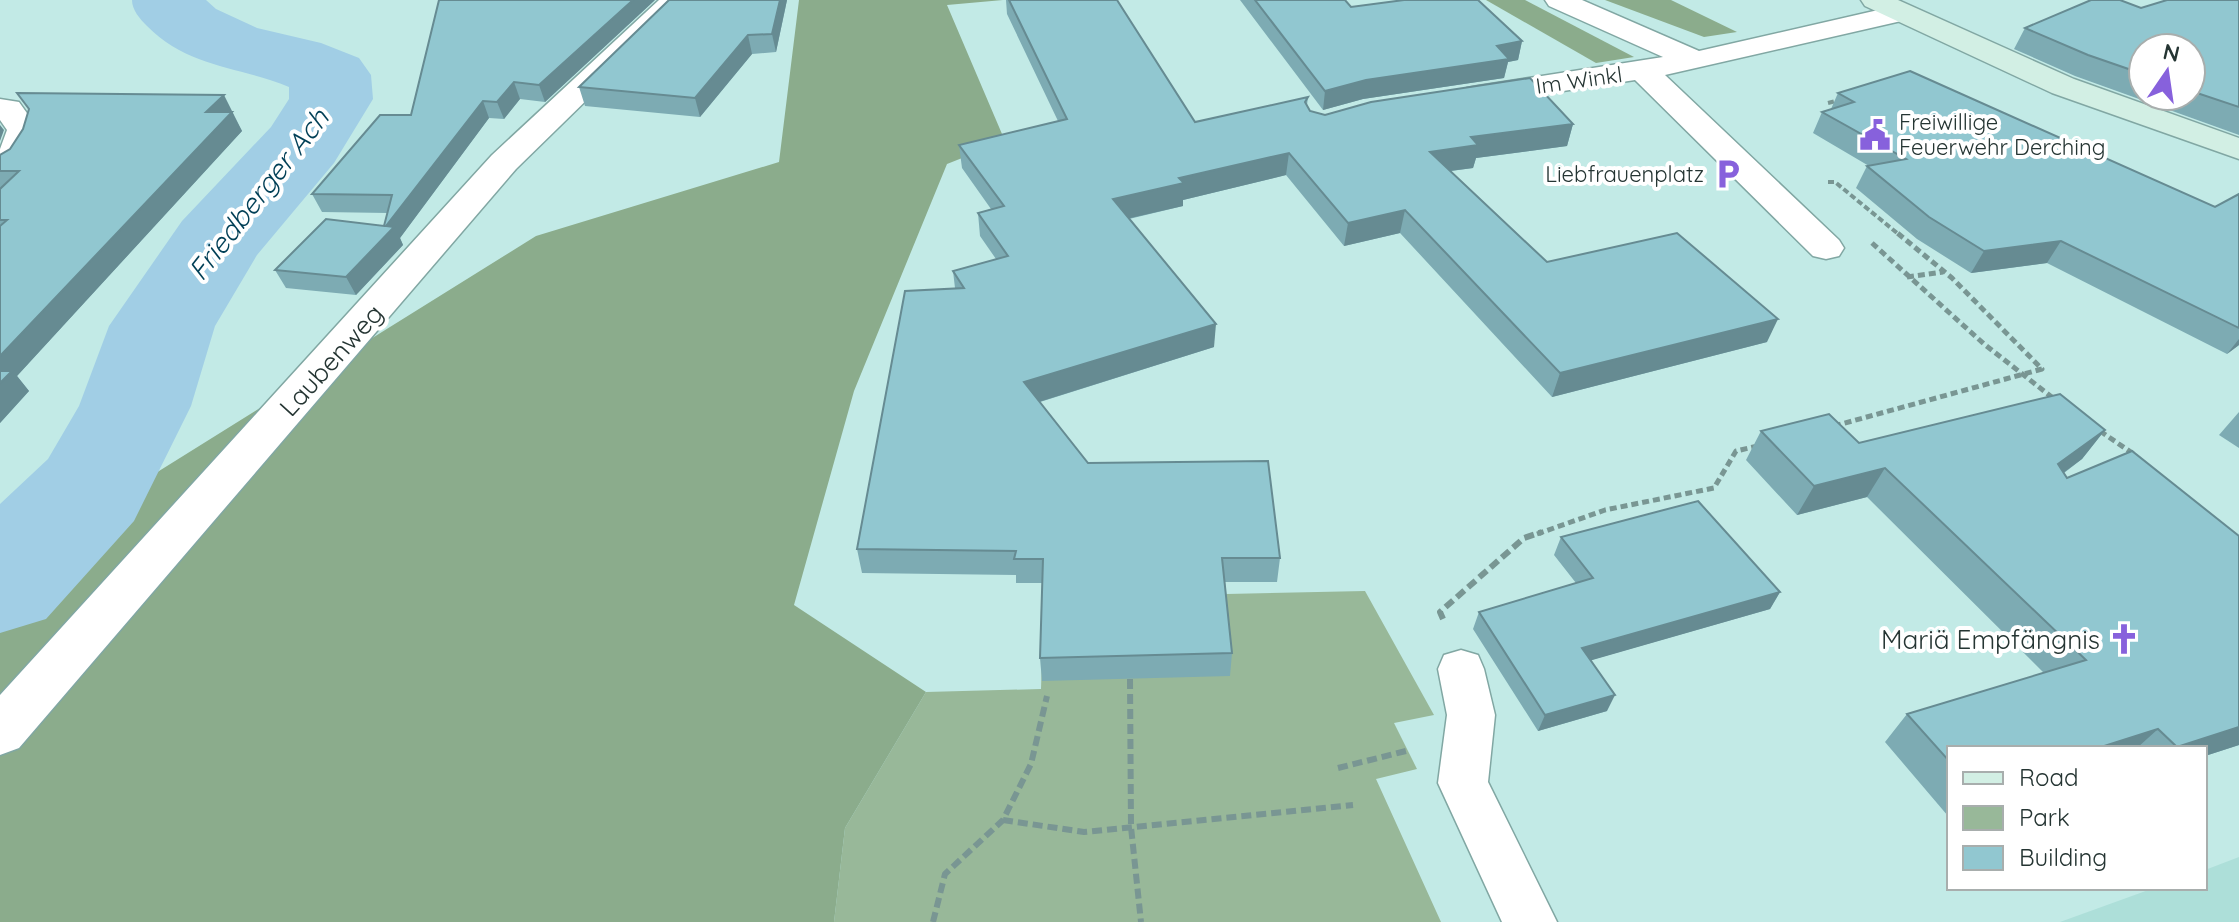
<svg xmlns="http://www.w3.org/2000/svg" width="2239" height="922" font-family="Quicksand,sans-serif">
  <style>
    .built { fill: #addfd9 }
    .green { fill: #98b899 }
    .forest { fill: #8bac8c }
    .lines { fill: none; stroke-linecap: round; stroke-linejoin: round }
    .river { fill: #a1cee5; fill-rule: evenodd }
    .lane-casing { stroke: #81a7a3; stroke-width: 3 }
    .street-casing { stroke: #81a7a3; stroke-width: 3 }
    .secondary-casing { stroke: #81a7a3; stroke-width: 3 }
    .path-far2 { stroke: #799693; stroke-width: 4; stroke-dasharray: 6 3; stroke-linecap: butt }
    .path-far1 { stroke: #799693; stroke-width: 5; stroke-dasharray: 7 4; stroke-linecap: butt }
    .path { stroke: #799693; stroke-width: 6; stroke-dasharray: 10 5; stroke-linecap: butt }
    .lane { fill: #fff; fill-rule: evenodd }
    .street { fill: #fff; fill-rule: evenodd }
    .secondary { fill: #d2efe4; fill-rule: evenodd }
    .wall { fill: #7dabb3; fill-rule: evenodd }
    .shaded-wall { fill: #668b92 }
    .building { fill: #91c7d0; stroke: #668b92; stroke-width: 2 }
    .labels { text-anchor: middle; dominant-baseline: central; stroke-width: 8; stroke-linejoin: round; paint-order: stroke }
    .far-street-label { font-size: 22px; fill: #253533; stroke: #fff }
    .far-poi-label { font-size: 22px; fill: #253533; stroke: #fff; text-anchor: start }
    .street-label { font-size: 26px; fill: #253533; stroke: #fff }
    .poi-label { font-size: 26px; fill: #253533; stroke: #fff; text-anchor: end }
    .water-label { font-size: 28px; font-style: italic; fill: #003f56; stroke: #fff }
  </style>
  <rect width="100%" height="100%" fill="#c2eae6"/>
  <polygon class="built" points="2239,857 2239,922 2060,922 2154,888 2205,888 2205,870"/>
  <polygon class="green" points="1365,591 1434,715 1394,723 1417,769 1376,779 1441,922 834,922 845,828 926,692 1041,689 1044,598"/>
  <g class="forest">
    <polygon points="799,0 1003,0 947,5 1005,141 947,164 854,391 794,605 926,692 845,828 834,922 0,922 0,590 42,544 536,236 779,162"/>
    <polygon points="1486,0 1525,0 1634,57 1596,63"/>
    <polygon points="1605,0 1671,0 1737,32 1704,37"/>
  </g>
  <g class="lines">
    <path class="river" d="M132,0h74l10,9 41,19 64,15 38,15 12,17 2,24 -39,64 -77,92 -42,71 -24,80 -57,115 -88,98 -46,14v-129l48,-45 31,-53 30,-80 73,-105 89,-94 18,-28v-12c-50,-21 -101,-19 -142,-61 -7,-7 -15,-16 -15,-26z"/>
    <defs>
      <polygon id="lane" points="1461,650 1478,655 1484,669 1495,715 1488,782 1557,922 1502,922 1438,783 1447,715 1438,669 1444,655"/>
      <g id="street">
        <polygon points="659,0 689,0 516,169 19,748 0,755 0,695 492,155"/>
        <polygon points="1545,0 1582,0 1699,51 1900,5 1910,7 1914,13 1910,19 1665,75 1839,240 1844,248 1839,256 1826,259 1813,256 1635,80 1478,104 1467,102 1462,95 1467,88 1478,86 1663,57 1549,6"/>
        <path d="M0,99l19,3 20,28c-7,23 -14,42 -39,48v-29l7,-19 -7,-10z"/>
      </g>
      <polygon id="secondary" points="1861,0 1898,0 2074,79 2239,138 2239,159 2052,93 1865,6"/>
    </defs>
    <use href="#lane" class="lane-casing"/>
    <use href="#street" class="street-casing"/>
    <use href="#secondary" class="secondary-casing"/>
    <g class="path-far2">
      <polyline points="1828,103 1840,100"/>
      <polyline points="1828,182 1835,182 1897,233"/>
    </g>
    <g class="path-far1">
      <polyline points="1872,243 1984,344 2053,398"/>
      <polyline points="1907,277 1943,272"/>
      <polyline points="1834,426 2042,369 1952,278 1895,231"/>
      <polyline points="2100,431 2135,455"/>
      <polyline points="1537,534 1605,510 1714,488 1736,451 1758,446"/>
    </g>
    <g class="path">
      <polyline points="1443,619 1440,612 1524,538 1542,532"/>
      <polyline points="1130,679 1131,827 1141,922"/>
      <polyline points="1338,768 1406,751"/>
      <polyline points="1003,820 1084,832 1353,805"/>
      <polyline points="933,922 945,874 1003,820 1031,764 1047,696"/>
    </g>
    <use href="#lane" class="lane"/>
    <use href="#street" class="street"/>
    <use href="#secondary" class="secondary"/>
  </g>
  <g class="wall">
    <polygon points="655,0 545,102 520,99 504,119 489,118 400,238 403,245 356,295 286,288 275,270 384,226 388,213 322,212 312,194 411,115"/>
    <polygon points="787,0 776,52 752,54 700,117 585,106 579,87"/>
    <polygon points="1006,0 1117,0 1195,122 1308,97 1307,105 1310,111 1325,115 1573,124 1567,146 1476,158 1473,168 1451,171 1547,262 1767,342 1552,397 1400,233 1344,246 1286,175 1183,200 1183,206 1129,219 1214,347 1040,402 1088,463 1280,558 1277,582 1225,582 1232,653 1230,676 1042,681 1040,658 1042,583 1016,583 1016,575 862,573 857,549 955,288 953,271 996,259 980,236 978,213 991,209 962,168 959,145 1058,121 1007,14"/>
    <polygon points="1240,0 1345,0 1351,7 1522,41 1518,60 1508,62 1504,78 1363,99 1323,110"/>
    <path d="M2239,0v135l-164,-59 -61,-27 11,-21 116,-20zM2143,48h48v48h-48z"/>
    <polygon points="1838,93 2215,207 2239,194 2239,345 2227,354 2047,263 1971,273 1917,239 1856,188 1867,166 1869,166 1813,133 1822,112 1831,109"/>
    <polygon points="234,114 233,115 242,131 17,376 29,391 0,423 0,155"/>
    <polygon points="2239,412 2239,448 2219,435"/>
    <polygon points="2105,430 2082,459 2064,473 2067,478 2239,536 2239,745 2205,756 2205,748 1949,748 1948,816 1885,742 1907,714 2044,673 1867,497 1797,515 1746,460 1761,431 1859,443"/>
    <polygon points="1561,537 1780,592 1770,609 1591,660 1607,711 1538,731 1473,629 1479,612 1576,583 1554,555"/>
  </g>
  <g class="shaded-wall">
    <polygon points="633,0 655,0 545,102 539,85"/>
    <polygon points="780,0 787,0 776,52 772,34"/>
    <polygon points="748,35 752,54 700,117 695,98"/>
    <polygon points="1522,41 1518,60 1508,62 1504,78 1363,99 1323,110 1325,91 1497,46"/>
    <polygon points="514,82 520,99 504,119 497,102"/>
    <polygon points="224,95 242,131 17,376 29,391 0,423 0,356 206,112"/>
    <polygon points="483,101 489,118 400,238 403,245 356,295 346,277"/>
    <polygon points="1573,124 1567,146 1476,158 1473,168 1426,174 1430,152 1471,137"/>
    <polygon points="0,125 4,130 0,141"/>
    <polygon points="1289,153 1286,175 1183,200 1183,206 1113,222 1113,199 1179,178"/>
    <polygon points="1405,210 1400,233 1344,246 1348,223"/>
    <polygon points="2061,241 2047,263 1971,273 1984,251"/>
    <polygon points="1778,319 1767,342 1552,397 1560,373"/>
    <polygon points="1216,324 1214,347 1026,406 1024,382"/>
    <polygon points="2239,339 2239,345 2227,354"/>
    <polygon points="2105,430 2082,459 2036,493 2058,464"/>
    <polygon points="1885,468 1867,497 1797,515 1814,486"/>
    <polygon points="1780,592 1770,609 1575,665 1582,648"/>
    <polygon points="1615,695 1607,711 1538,731 1545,715"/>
    <polygon points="2239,727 2239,745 2205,756 2205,748 2176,748"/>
    <polygon points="2158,729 2137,748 2098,748"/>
  </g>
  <g class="building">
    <polygon points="439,0 633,0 539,85 514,82 497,102 483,101 386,226 394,227 346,277 275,270 326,219 384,226 392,195 312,194 380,115 411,115"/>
    <polygon points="669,0 780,0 772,34 748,35 695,98 579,87"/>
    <polygon points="1009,0 1117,0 1195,122 1308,97 1305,102 1310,111 1325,115 1371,102 1530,78 1573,124 1471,137 1478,145 1430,152 1547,262 1677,233 1778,319 1560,373 1405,210 1348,223 1289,153 1179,178 1184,183 1113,199 1216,324 1024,382 1088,463 1268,461 1280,558 1222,558 1232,653 1040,658 1043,559 1014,559 1016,551 857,549 905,291 964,288 953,271 1008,256 978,213 1004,206 959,145 1067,119"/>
    <polygon points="1255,0 1345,0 1351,7 1404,0 1478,0 1522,41 1497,46 1509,59 1366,80 1325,91"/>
    <polygon points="2091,0 2120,0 2141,8 2167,0 2239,0 2239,107 2191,91 2191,48 2143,48 2143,74 2088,55 2025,28"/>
    <polygon points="1910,71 2215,207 2239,194 2239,328 2061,241 1984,251 1929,217 1867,166 1906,159 1822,112 1854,102 1838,93"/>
    <polygon points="17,93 224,95 206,112 232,112 0,356 0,226 7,220 0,220 0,189 19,171 0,171 0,155 10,149 23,129 29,109"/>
    <polygon points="0,371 12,371 0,383"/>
    <polygon points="2060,394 2105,430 2058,464 2067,478 2132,451 2239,536 2239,727 2177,747 2158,729 2098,748 1949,748 1949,761 1907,714 2086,660 1885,468 1814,486 1761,431 1829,414 1859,443"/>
    <polygon points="1698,501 1780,592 1582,648 1615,695 1545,715 1479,612 1593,578 1561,537"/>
  </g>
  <defs>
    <symbol id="civic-bare" viewBox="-9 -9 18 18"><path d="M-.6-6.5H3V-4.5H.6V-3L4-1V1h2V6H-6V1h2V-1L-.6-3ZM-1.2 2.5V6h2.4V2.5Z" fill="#8761dc" stroke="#fff" stroke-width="2.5" paint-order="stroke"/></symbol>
    <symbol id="parking-bare" viewBox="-9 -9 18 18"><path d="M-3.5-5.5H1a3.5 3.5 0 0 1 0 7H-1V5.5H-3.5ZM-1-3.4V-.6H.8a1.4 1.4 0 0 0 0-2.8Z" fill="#8761dc" stroke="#fff" stroke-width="2.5" paint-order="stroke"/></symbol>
    <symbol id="church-bare" viewBox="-9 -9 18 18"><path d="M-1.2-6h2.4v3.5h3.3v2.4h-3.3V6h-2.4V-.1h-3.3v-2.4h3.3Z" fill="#8761dc" stroke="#fff" stroke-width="2.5" paint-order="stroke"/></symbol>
  </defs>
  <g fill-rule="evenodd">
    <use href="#civic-bare" x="1853" y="113" width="44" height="44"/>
    <use href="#parking-bare" x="1706" y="152" width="44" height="44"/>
    <use href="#church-bare" x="2102" y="617" width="44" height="44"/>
  </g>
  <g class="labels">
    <g class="far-street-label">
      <text transform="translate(1579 80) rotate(-8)">Im Winkl</text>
    </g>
    <g class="far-poi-label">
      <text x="1899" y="122">Freiwillige<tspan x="1899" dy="25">Feuerwehr Derching</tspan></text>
      <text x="1704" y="174" text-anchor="end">Liebfrauenplatz</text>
    </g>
    <g class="street-label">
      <text transform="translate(331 360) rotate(-48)">Laubenweg</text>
    </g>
    <g class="poi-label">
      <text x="2100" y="639">Mariä Empfängnis</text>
    </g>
    <g class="water-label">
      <text transform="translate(258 194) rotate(-52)">Friedberger Ach</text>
    </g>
  </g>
  <rect x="1947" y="746" width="260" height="144" fill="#ffffff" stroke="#a8aead" stroke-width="2"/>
  <rect x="1963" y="772" width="40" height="12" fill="#d2efe4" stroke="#a8aead" stroke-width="2"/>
  <text x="2019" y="786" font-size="24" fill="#253533">Road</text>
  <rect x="1963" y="806" width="40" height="24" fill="#98b899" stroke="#a8aead" stroke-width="2"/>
  <text x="2019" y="826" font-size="24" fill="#253533">Park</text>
  <rect x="1963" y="846" width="40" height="24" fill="#91c7d0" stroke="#a8aead" stroke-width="2"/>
  <text x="2019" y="866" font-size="24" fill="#253533">Building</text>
  <g transform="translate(2167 72) rotate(13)"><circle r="38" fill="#ffffff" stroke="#a8aead" stroke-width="2"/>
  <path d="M0-6L14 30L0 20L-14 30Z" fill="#8761dc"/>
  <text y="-12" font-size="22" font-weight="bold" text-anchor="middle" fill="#253533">N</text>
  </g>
</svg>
